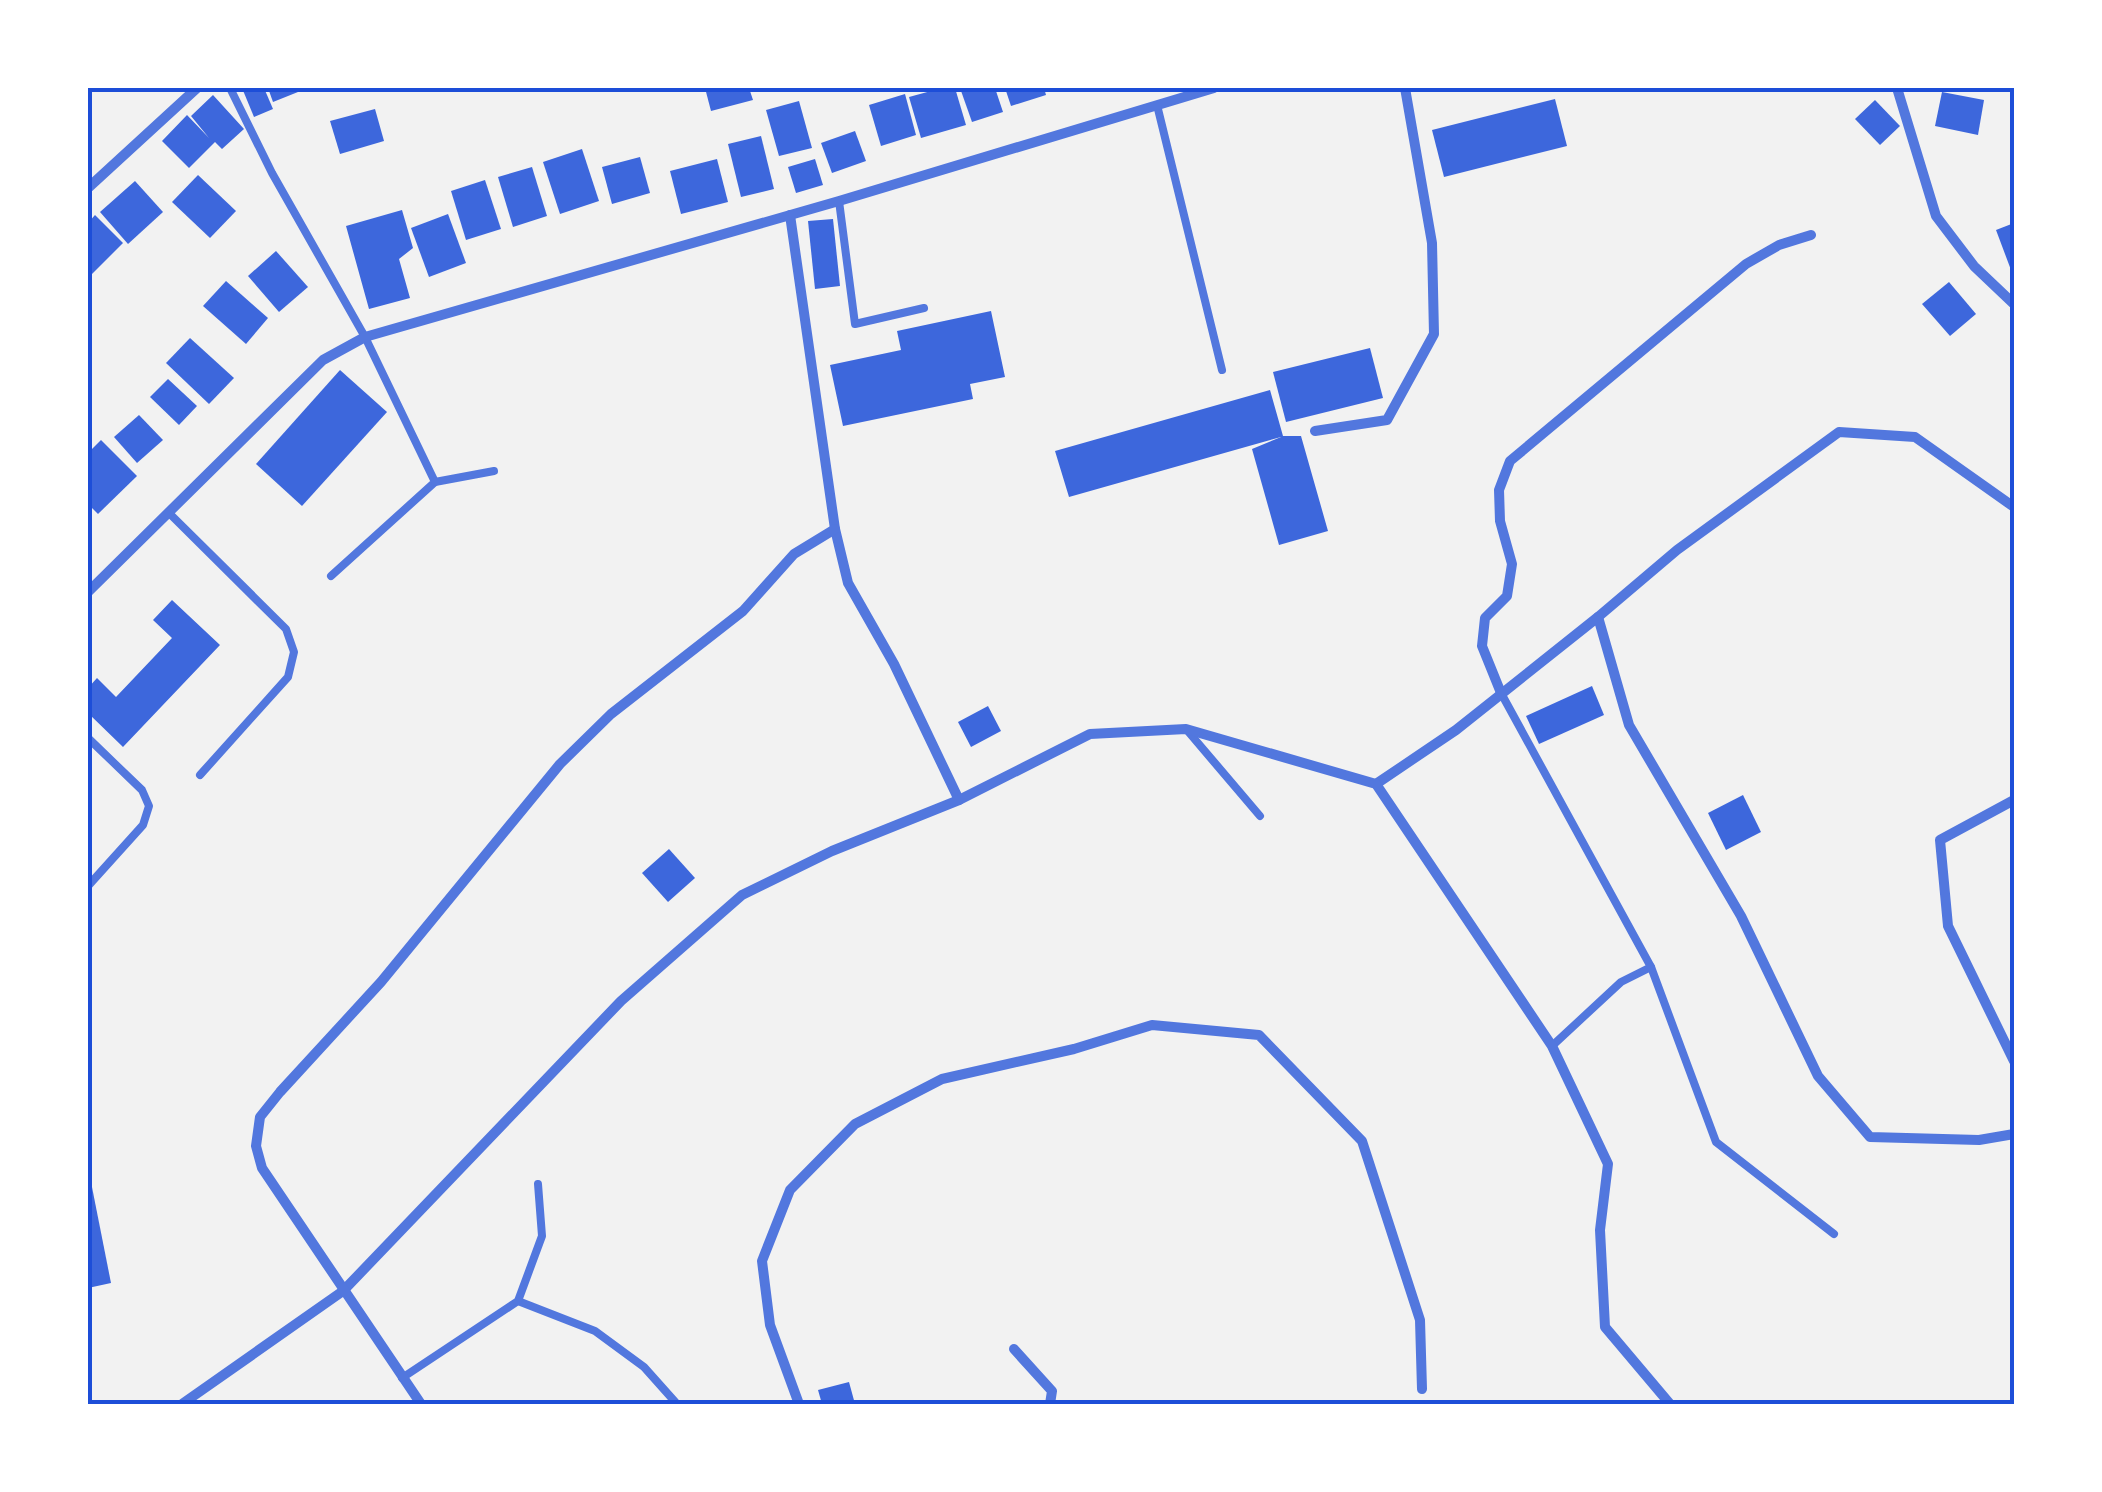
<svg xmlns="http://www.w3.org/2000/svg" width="2102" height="1492" font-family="Rubik,sans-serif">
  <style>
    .building { fill: #3d67dc }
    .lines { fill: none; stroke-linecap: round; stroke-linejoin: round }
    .service { stroke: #5277de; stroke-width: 8 }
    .minor { stroke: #5277de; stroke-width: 10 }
    .neatline { fill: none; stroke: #1d4ed8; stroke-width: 4 }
  </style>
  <rect width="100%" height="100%" fill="#f2f2f2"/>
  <g class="building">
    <polygon points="242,88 264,88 273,109 254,117"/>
    <polygon points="268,88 308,88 273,102"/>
    <polygon points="705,88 749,88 753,100 711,111"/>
    <polygon points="942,88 955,88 966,125 921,138 909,97"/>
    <polygon points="960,88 995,88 1003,112 972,122"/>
    <polygon points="1005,88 1044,88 1046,95 1011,106"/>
    <polygon points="1942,92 1984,100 1978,135 1935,126"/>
    <polygon points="905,94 916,135 881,146 869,105"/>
    <polygon points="213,95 244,129 222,149 215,142 189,168 162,141 187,115 209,138 191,116"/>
    <polygon points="1555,99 1567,146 1444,177 1432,130"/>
    <polygon points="1875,100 1900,126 1880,145 1855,119"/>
    <polygon points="799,101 812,148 779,156 766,110"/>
    <polygon points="375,109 384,141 340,154 330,121"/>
    <polygon points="855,131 866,161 832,173 821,143"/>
    <polygon points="761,136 774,189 741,197 728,144"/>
    <polygon points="582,149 599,201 560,214 543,162"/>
    <polygon points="640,157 650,193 612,204 602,167"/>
    <polygon points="717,159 728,202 681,214 670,171"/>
    <polygon points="815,159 823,185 796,193 788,167"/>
    <polygon points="532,167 547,216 513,227 498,177"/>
    <polygon points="198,175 236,211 210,238 172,202"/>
    <polygon points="485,180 501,229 466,240 451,191"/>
    <polygon points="135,181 163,212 128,244 100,212"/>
    <polygon points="402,210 413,248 399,259 410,298 369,309 346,226"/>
    <polygon points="448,214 466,263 429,277 411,228"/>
    <polygon points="95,215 123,243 88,278 88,223"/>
    <polygon points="833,219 840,286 815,289 808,221"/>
    <polygon points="2014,223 2014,278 1996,230"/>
    <polygon points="276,251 308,287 279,312 248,276"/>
    <polygon points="226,281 268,318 246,344 203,306"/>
    <polygon points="1949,282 1976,314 1950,336 1922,304"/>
    <polygon points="991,311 1005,377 970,384 973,399 843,426 830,365 901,350 897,331"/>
    <polygon points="190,338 234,378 209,404 166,363"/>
    <polygon points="1370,348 1383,398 1286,422 1273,372"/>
    <polygon points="340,370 387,412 302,506 256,464"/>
    <polygon points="168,379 197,406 179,425 150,397"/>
    <polygon points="1270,390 1283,436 1301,436 1328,531 1279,545 1252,449 1281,437 1069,497 1055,451"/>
    <polygon points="139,415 163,440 137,463 114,437"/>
    <polygon points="101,440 137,476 98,514 88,504 88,453"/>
    <polygon points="172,600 220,645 123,747 88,713 88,688 97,678 116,697 172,638 153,620"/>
    <polygon points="1592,686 1604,715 1539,744 1526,716"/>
    <polygon points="988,706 1001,731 971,747 958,722"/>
    <polygon points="1743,795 1761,832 1726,850 1708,813"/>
    <polygon points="669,849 695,878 668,902 642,873"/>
    <polygon points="88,1172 89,1172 111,1283 88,1288"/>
    <polygon points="849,1382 855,1404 822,1404 818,1390"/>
  </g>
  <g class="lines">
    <g class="service">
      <polyline points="230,88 272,173 365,337 435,482 331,576"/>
      <polyline points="1157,105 1222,370"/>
      <polyline points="839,201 855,324 924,308"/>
      <polyline points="435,482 494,471"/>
      <polyline points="169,513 286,629 294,652 288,677 200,775"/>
      <polyline points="1501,693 1651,967 1621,982 1552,1046"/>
      <polyline points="1186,729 1260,816"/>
      <polyline points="88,738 142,790 149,806 143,825 88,886"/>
      <polyline points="1651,967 1716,1142 1834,1234"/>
      <polyline points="518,1301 595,1331 644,1367 677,1404"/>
      <polyline points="402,1378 518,1301 542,1236 538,1184"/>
    </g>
    <g class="minor">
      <polyline points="1897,88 1936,216 1974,266 2014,304"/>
      <polyline points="88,188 197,88"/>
      <polyline points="790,215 835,529 848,583 894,664 959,800"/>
      <polyline points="1315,431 1387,420 1434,334 1432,243 1405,88"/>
      <polyline points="88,592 323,360 365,337 839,201 1214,88"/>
      <polyline points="1598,617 1677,550 1839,432 1915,437 2014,507"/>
      <polyline points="1501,693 1482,646 1485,618 1507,596 1512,564 1500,521 1499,490 1510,461 1746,264 1779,245 1811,235"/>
      <polyline points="1376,784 1456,730 1598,617 1629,725 1741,916 1818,1076 1870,1137 1979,1140 2014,1134"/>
      <polyline points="2014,800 1940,840 1948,926 2014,1061"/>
      <polyline points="1014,1349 1052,1391 1050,1404"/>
      <polyline points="182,1404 343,1291 621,1001 742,895 832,851 959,800 1090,734 1186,729 1376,784 1552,1046 1608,1164 1600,1230 1605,1327 1670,1404"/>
      <polyline points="421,1404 262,1168 256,1146 260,1117 280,1092 381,982 560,764 611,714 743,611 794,554 835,529"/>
      <polyline points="799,1404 770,1325 762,1261 790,1190 855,1124 942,1079 1074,1049 1152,1025 1259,1035 1362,1141 1420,1320 1422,1389"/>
    </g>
  </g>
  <rect width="2102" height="1492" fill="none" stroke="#ffffff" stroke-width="180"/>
  <rect x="90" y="90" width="1922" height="1312" class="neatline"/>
</svg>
